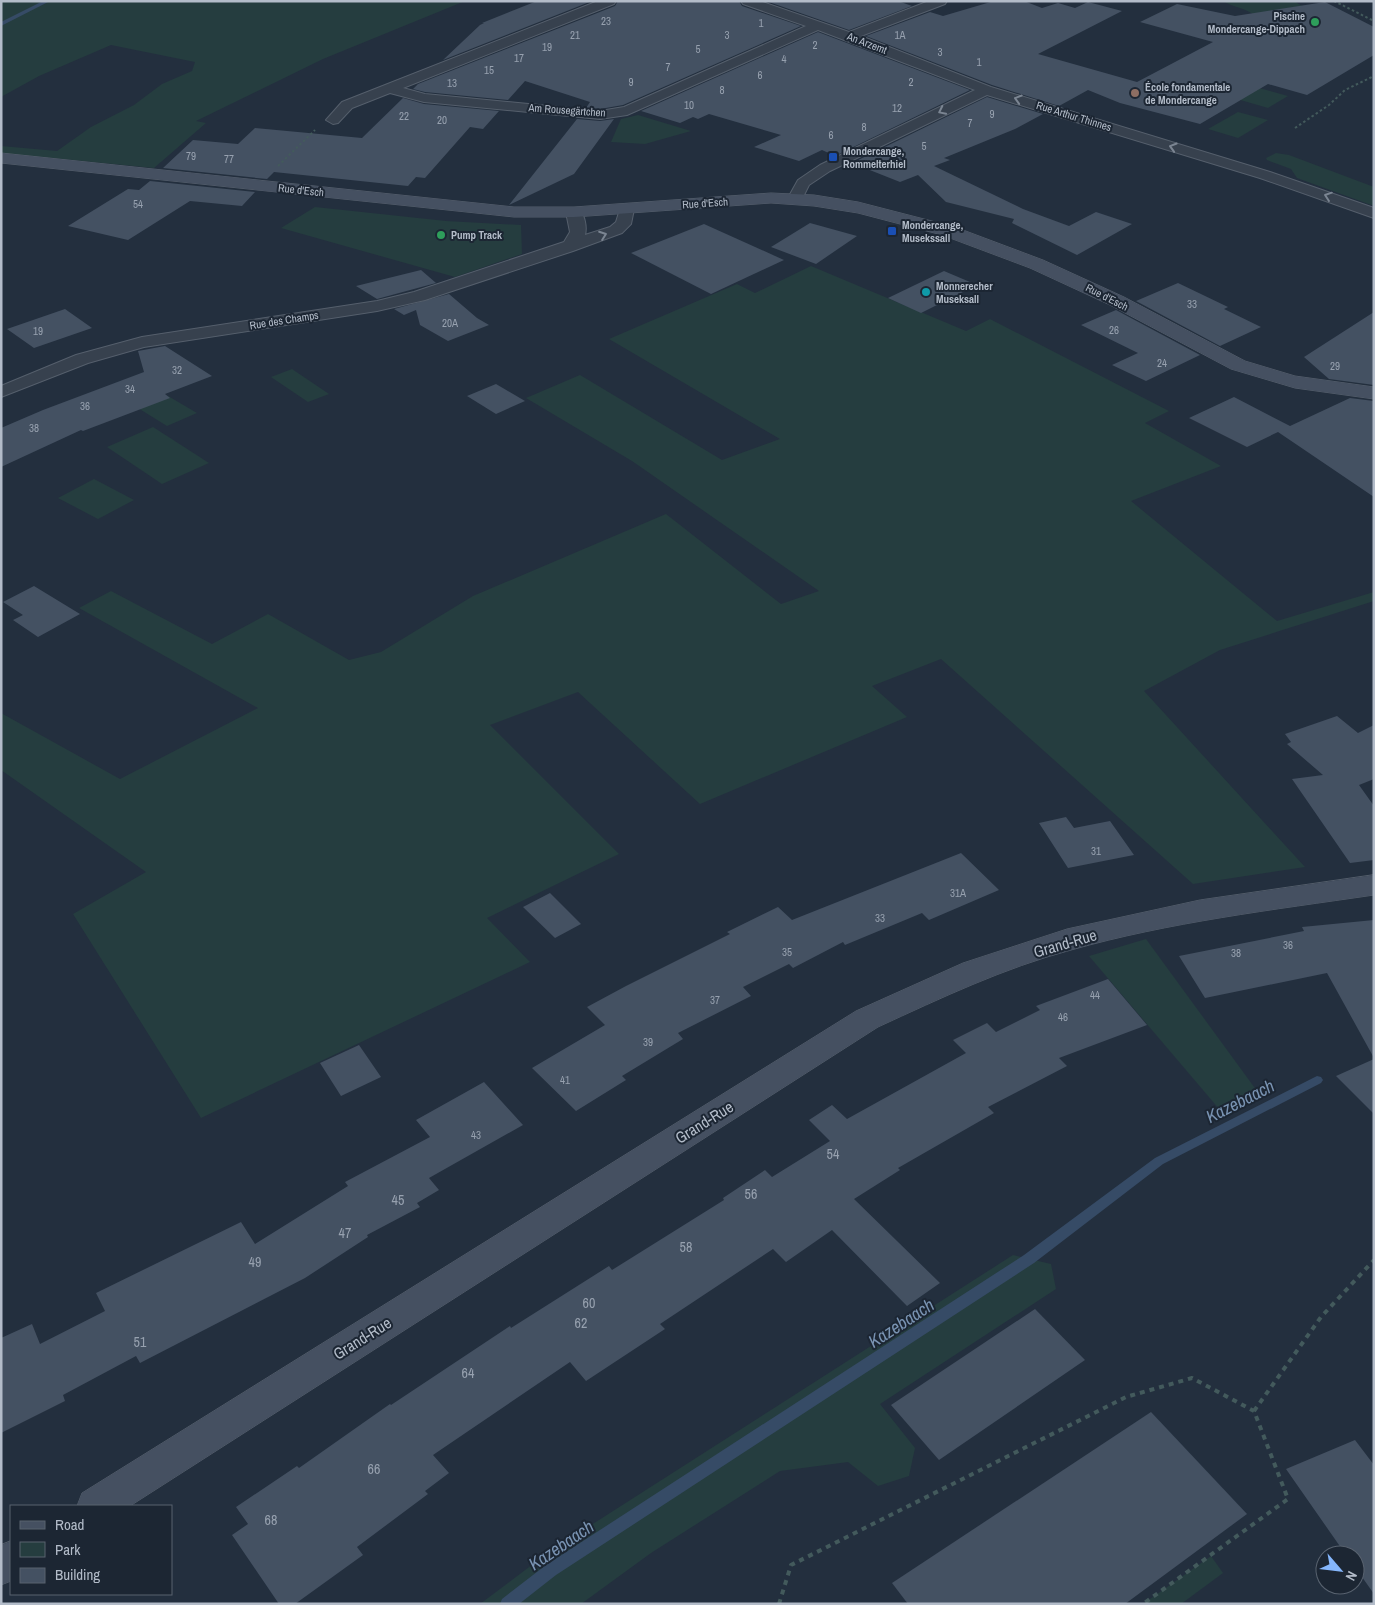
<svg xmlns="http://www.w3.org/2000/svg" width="1375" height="1605" font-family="'Archivo Narrow',sans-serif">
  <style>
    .green { fill: #253d3f }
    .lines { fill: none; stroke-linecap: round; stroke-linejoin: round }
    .stream { fill: #364b66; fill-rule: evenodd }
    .building { fill: #445162 }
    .minor-casing { stroke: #555f6c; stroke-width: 2 }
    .secondary-casing { stroke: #555f6c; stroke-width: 1 }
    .path-far1 { stroke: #435a5c; stroke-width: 2; stroke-dasharray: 2.5 2.5; stroke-linecap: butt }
    .path { stroke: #435a5c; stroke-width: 4; stroke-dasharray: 5 5; stroke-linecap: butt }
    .minor { fill: #37414e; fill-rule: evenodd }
    .secondary { fill: #455061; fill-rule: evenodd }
    .oneway { stroke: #7b8592 }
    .leisure-dot { fill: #2e9e5b; stroke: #1c2633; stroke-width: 2 }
    .education-dot { fill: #8d6e63; stroke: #1c2633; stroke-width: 2 }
    .transit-dot { fill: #1a4fb4; stroke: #1c2633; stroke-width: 2 }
    .culture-dot { fill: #0f9aa8; stroke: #1c2633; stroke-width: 2 }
    .labels { text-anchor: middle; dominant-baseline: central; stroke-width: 4; stroke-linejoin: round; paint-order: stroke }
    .far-poi-label { font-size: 11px; font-weight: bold; fill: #b3bcc9; stroke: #1c2633; text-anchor: start }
    .number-label { font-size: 11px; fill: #97a1af }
    .far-street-label { font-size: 11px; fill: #b3bcc9; stroke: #1c2633 }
    .near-number-label { font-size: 14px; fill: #97a1af }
    .near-street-label { font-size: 16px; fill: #b3bcc9; stroke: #1c2633 }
    .near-water-label { font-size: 18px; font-style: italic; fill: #7993b2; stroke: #1c2633 }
  </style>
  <rect width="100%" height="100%" fill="#232f3e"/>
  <g class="green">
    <polygon points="1,1 465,1 323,59 196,121 206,123 154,168 1,153 1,146 57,151 91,127 134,105 162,84 192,71 195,62 111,45 39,76 1,97"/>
    <path d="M1223,1h71l8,5 -32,5 -14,6c-8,-9 -22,-9 -33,-16z"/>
    <polygon points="1226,79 1288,96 1268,108 1206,90"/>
    <polygon points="1238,112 1268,120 1238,138 1208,129"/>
    <polygon points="638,115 691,131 645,144 611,142 621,119"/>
    <polygon points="1276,153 1289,155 1374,187 1374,206 1297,178 1291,169 1267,160 1266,158"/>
    <polygon points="315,207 446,221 521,225 522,254 455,277 281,228"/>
    <polygon points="811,266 966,331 990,319 1169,411 1145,423 1221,466 1131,501 1277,621 1374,592 1374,601 1220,650 1144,691 1305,867 1193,884 941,659 872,686 907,717 700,804 578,692 490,725 619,854 487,918 530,962 201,1118 73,914 146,872 1,770 1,713 120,779 258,708 79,608 111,591 212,644 268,614 349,660 381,652 473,596 666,514 781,604 819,591 632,461 526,398 580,375 722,460 780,439 609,339 737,284 755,293"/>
    <polygon points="292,369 329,394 308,402 271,377"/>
    <polygon points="168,396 197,413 167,426 138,408"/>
    <polygon points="153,427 209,463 162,484 107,447"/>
    <polygon points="94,479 134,500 98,519 58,498"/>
    <polygon points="1146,939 1257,1091 1220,1110 1089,956"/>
    <polygon points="1013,1255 1051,1264 1056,1289 880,1404 915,1448 909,1476 878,1486 848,1462 780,1471 651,1553 581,1604 480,1604 549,1552"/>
    <polygon points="1211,1556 1223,1573 1181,1604 1143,1604"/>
  </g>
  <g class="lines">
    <g class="stream">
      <polygon points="43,1 50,1 1,26 1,22"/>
      <polygon points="1317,1076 1321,1077 1323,1080 1321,1083 1163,1164 1034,1263 556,1575 519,1604 500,1604 502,1599 546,1565 1024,1255 1155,1158"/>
    </g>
  </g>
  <g class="building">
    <polygon points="537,1 592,1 443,60 480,25 484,23 482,23"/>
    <polygon points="618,1 739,1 742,6 801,26 623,105 600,109 586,108 590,102 525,81 508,100 425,92 413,89 418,84 615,6"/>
    <polygon points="766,1 898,1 912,6 849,30"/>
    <polygon points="994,1 1024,1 1042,8 1058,3 1075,8 1088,2 1122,11 1038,54 1137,82 1213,42 1140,22 1177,4 1235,16 1325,2 1374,27 1374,55 1307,95 1268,84 1200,124 1120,103 1088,90 1059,106 992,85 866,36 930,12 943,16"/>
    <polygon points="818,32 970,90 835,156 822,150 799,161 754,147 781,135 709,114 698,119 693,117 680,123 641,111"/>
    <polygon points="987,97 1043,114 1015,129 944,158 950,160 934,166 1023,209 1069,226 1096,212 1132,224 1077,255 1012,223 1014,219 946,202 918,175 900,182 852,163"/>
    <polygon points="403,98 424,104 499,111 483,129 470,127 425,178 416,177 408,186 274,172 267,179 163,168 193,140 238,144 255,128 362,138"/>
    <polygon points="577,119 600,121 614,119 574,174 509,205"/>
    <polygon points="150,181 255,192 242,206 190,201 128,240 68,226 128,189 139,190"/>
    <polygon points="810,223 857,236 816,264 771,247"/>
    <polygon points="704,224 784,260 711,294 631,253"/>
    <polygon points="421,270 436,283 377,299 356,286"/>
    <polygon points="944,271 977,285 921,313 888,298"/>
    <polygon points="1178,283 1228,307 1224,309 1261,327 1220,346 1136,301"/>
    <polygon points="449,294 477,318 489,325 448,341 420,325 416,310 404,315 394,309"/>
    <polygon points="65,309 92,328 34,348 7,329"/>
    <polygon points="1116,310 1200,355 1146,381 1112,365 1138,353 1081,325"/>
    <polygon points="1374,312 1374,385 1329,379 1304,357"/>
    <polygon points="165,346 212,376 165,394 170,398 83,431 81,430 1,467 1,428 43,410 144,372 138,351"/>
    <polygon points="496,384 525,401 496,414 467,396"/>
    <polygon points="1234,397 1290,426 1350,398 1374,401 1374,497 1278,432 1247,447 1189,418"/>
    <polygon points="34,586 80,614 38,637 13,620 23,615 3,602"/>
    <polygon points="1337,716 1358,733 1374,725 1374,779 1359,785 1374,806 1374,860 1350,863 1292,779 1323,775 1287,744 1291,742 1285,734"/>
    <polygon points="1066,817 1074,828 1110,821 1134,855 1068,868 1039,823"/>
    <polygon points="961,853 999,890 929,920 922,913 845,945 843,942 793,968 789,964 743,987 751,996 678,1033 683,1039 622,1076 626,1080 576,1111 532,1068 605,1025 587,1007 626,986 730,934 727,932 778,907 792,920"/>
    <polygon points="550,893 581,924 555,938 523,907"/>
    <polygon points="1374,920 1374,1058 1327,973 1205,998 1179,956 1304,931 1302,927"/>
    <polygon points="1108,979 1147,1025 1059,1058 1067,1066 988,1107 994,1113 898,1168 900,1170 854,1199 940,1283 907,1306 832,1230 786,1262 773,1249 660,1324 665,1329 586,1381 570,1362 433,1455 449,1473 425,1491 428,1494 357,1547 363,1555 295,1604 279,1604 232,1535 248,1524 236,1507 297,1466 299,1468 390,1404 391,1405 510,1326 511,1328 609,1266 612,1270 724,1200 723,1198 765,1170 772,1177 830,1141 809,1120 832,1105 847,1119 966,1053 953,1040 987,1023 996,1032 1040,1010 1036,1006"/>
    <polygon points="359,1045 381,1077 341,1096 320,1063"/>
    <polygon points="1374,1059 1374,1114 1336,1076"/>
    <polygon points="484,1082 523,1125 429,1178 439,1190 417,1203 420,1207 367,1235 368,1237 305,1278 140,1363 136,1356 63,1395 65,1401 1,1433 1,1338 32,1324 40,1344 105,1311 96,1293 241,1222 255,1244 348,1186 345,1182 430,1137 416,1120"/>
    <polygon points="1035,1309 1085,1360 939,1460 891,1405"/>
    <polygon points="1151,1412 1247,1514 1125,1604 908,1604 892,1583"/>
    <polygon points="1355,1440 1374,1465 1374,1594 1355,1567 1355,1555 1346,1555 1286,1469"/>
  </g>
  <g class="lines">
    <defs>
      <g id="minor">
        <polygon points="598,1 616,1 614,4 403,88 425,94 600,111 624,107 806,26 743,4 741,1 760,1 849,32 929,1 947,1 945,4 861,36 991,87 1270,172 1374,208 1374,218 1260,178 987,95 830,171 809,185 801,201 791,201 788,198 798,180 820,165 975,90 818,30 627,115 600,119 424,102 390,93 352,108 338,123 333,124 326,120 342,102"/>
        <path d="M626,204l5,2 3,3 -3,15 -9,9 -49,18 -148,49 -48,11 -233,36 -56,16 -87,34v-11l75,-31 66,-18 235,-36 37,-9 150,-50 6,-10 -4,-20 3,-3h10c6,7 8,18 6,26l25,-8 6,-5 5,-16z"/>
      </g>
      <g id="secondary">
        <polygon points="1,153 514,207 574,207 771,193 814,195 858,202 955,227 1043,260 1124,297 1245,361 1295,376 1374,387 1374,399 1295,388 1231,369 1110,305 1030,268 942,235 858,213 814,206 771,203 574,217 514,217 1,163"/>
        <path d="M1374,875v20c-102,15 -204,27 -303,55 -67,18 -130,48 -193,77l-748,479h-53l5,-13 774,-482 107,-48 104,-34 133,-29z"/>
        <polygon points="11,1541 11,1581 1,1585 1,1545"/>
      </g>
    </defs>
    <use href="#minor" class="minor-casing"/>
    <use href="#secondary" class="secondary-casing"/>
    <g class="path-far1">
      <polyline points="1334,1 1374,21"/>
      <polyline points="1295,128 1329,105 1345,90 1374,76"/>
      <polyline points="278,166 315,130"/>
    </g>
    <g class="path">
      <polyline points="1254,1411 1321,1317 1374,1260"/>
      <polyline points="779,1604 791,1565 1126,1397 1192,1378 1254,1411 1288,1499 1143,1604"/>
    </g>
    <use href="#minor" class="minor"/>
    <use href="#secondary" class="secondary"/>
  </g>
  <defs><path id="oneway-chevron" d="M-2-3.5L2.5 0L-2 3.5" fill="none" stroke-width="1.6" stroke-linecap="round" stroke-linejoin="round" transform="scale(1.25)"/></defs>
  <g class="oneway">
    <use href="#oneway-chevron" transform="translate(1018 99) rotate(-163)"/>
    <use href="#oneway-chevron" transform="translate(942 111) rotate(154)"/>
    <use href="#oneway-chevron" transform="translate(1173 147) rotate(-163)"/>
    <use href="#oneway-chevron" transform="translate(1328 196) rotate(-161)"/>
    <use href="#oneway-chevron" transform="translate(603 235) rotate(-20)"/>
  </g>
  <g class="leisure-dot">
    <circle cx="1315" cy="22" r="5"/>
    <circle cx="441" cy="235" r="5"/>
  </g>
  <circle class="education-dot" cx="1135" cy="93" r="5"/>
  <g class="transit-dot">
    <rect x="828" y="152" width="10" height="10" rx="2.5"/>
    <rect x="887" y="226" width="10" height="10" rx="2.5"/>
  </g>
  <circle class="culture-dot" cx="926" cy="292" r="5"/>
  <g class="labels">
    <g class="far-poi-label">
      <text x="1305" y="16" text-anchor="end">Piscine<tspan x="1305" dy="13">Mondercange-Dippach</tspan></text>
      <text x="1145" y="87">École fondamentale<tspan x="1145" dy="13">de Mondercange</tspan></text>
      <text x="843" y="151">Mondercange,<tspan x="843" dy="13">Rommelterhiel</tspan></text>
      <text x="902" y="225">Mondercange,<tspan x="902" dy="13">Musekssall</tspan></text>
      <text x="451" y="235">Pump Track</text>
      <text x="936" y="286">Monnerecher<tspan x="936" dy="13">Museksall</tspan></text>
    </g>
    <g class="number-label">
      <text x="606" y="21">23</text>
      <text x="761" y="23">1</text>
      <text x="575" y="35">21</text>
      <text x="727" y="35">3</text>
      <text x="900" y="35">1A</text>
      <text x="815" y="45">2</text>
      <text x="547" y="47">19</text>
      <text x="698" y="49">5</text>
      <text x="940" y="52">3</text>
      <text x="519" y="58">17</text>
      <text x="784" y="59">4</text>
      <text x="979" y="62">1</text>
      <text x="668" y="67">7</text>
      <text x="489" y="70">15</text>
      <text x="760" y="75">6</text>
      <text x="631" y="82">9</text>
      <text x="911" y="82">2</text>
      <text x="452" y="83">13</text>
      <text x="722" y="90">8</text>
      <text x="689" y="105">10</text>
      <text x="897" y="108">12</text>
      <text x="992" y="114">9</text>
      <text x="404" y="116">22</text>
      <text x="442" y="120">20</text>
      <text x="970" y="123">7</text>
      <text x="864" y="127">8</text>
      <text x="831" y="135">6</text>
      <text x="924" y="146">5</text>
      <text x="191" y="156">79</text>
      <text x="229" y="159">77</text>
      <text x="138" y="204">54</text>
      <text x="1192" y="304">33</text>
      <text x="450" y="323">20A</text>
      <text x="1114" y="330">26</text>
      <text x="38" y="331">19</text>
      <text x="1162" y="363">24</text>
      <text x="1335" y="366">29</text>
      <text x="177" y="370">32</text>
      <text x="130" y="389">34</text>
      <text x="85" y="406">36</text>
      <text x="34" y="428">38</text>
      <text x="1096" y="851">31</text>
      <text x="958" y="893">31A</text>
      <text x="880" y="918">33</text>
      <text x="1288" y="945">36</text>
      <text x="787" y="952">35</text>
      <text x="1236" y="953">38</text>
      <text x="1095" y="995">44</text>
      <text x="715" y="1000">37</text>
      <text x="1063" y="1017">46</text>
      <text x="648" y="1042">39</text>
      <text x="565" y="1080">41</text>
      <text x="476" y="1135">43</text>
    </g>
    <g class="far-street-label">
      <text transform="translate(867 43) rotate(21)">An Arzemt</text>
      <text transform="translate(567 110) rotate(4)">Am Rousegärtchen</text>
      <text transform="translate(1074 116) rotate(17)">Rue Arthur Thinnes</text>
      <text transform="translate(301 190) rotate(6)">Rue d'Esch</text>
      <text transform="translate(705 203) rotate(-4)">Rue d'Esch</text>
      <text transform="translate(1107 297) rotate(27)">Rue d'Esch</text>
      <text transform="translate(284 320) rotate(-9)">Rue des Champs</text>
    </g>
    <g class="near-number-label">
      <text x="833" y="1154">54</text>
      <text x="751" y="1194">56</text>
      <text x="398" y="1200">45</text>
      <text x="345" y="1233">47</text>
      <text x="686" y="1247">58</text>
      <text x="255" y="1262">49</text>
      <text x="589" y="1303">60</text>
      <text x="581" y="1323">62</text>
      <text x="140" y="1342">51</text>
      <text x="468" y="1373">64</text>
      <text x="374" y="1469">66</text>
      <text x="271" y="1520">68</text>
    </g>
    <g class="near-street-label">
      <text transform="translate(1065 943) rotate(-16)">Grand-Rue</text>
      <text transform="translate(704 1122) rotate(-32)">Grand-Rue</text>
      <text transform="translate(362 1338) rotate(-32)">Grand-Rue</text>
    </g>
    <g class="near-water-label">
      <text transform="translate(1240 1101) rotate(-27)">Kazebaach</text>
      <text transform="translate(901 1323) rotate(-33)">Kazebaach</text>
      <text transform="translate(561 1545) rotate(-34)">Kazebaach</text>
    </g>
  </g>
  <rect width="1375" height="1605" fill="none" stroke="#b3bcc9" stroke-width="5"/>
  <rect x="10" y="1505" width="162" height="90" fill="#1c2633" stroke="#58626f"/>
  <rect x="20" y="1521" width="25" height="8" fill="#455061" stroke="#58626f"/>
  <text x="55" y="1530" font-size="15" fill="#b3bcc9">Road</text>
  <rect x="20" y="1542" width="25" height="15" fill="#253d3f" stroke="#58626f"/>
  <text x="55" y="1555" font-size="15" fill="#b3bcc9">Park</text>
  <rect x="20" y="1568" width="25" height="15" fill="#445162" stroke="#58626f"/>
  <text x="55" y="1580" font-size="15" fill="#b3bcc9">Building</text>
  <g transform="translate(1340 1570) rotate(118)"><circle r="24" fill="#1c2633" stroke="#58626f"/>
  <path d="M0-4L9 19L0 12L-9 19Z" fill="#85b6fc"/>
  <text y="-8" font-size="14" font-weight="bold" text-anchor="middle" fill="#b3bcc9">N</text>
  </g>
</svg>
